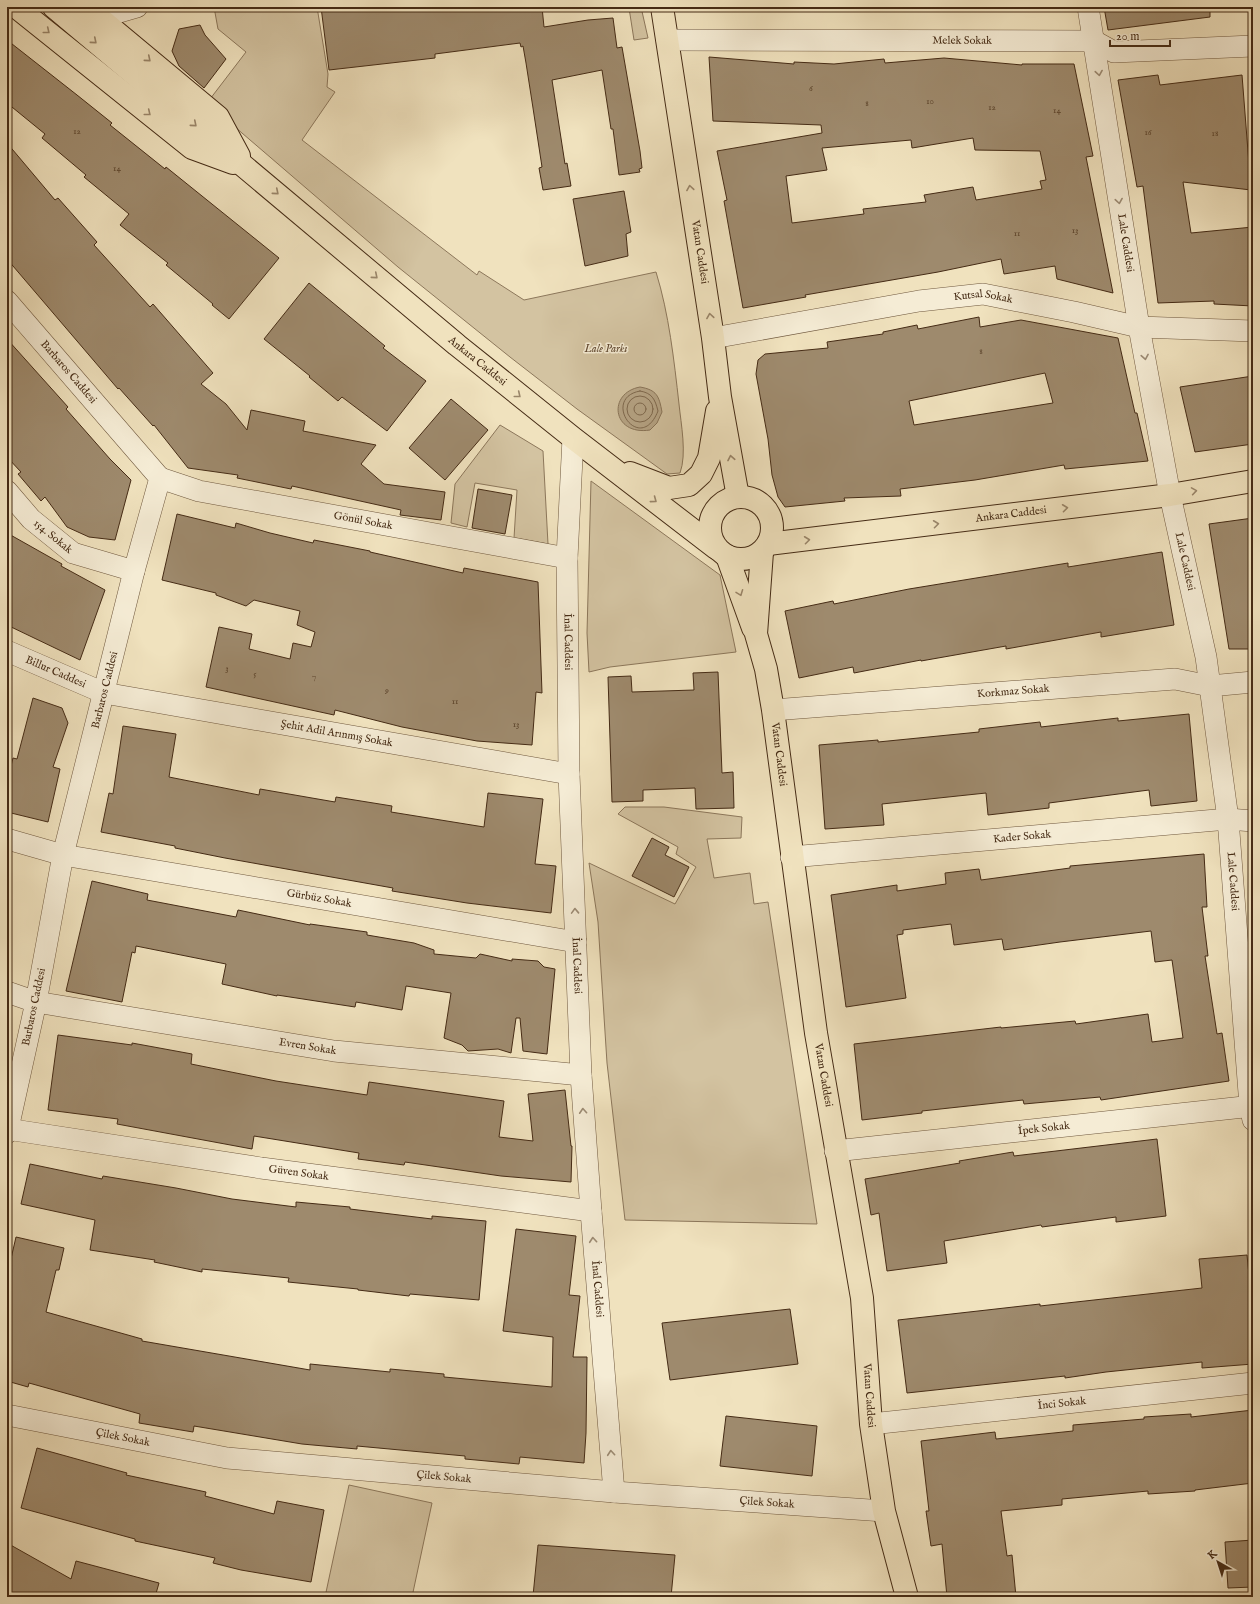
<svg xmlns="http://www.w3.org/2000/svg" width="1260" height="1604" font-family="'IM FELL English',serif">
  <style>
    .green { fill: #d3c3a1; stroke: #8c775b }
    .water { fill: #b6a485; stroke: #897458 }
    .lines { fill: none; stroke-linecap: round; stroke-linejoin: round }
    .shore { stroke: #7e684d; stroke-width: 1 }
    .building { fill: #9e8a6d; stroke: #452b15; fill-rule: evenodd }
    .minor-casing { stroke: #70593f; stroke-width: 22 }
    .major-casing { stroke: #452b15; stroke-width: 24 }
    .minor { stroke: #f5ecd5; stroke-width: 21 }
    .major { stroke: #f0e2be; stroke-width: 22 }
    .oneway { stroke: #9a866a }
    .oneway2 { stroke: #9d8c75 }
    .labels { text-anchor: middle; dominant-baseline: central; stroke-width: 3; stroke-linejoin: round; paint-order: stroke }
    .number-label { font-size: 9px; fill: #5b432b }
    .street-label { font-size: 11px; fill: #452b15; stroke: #f5ecd5 }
    .park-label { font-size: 11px; font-style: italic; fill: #614931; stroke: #f5ecd5 }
  </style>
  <rect width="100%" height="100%" fill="#f0e2be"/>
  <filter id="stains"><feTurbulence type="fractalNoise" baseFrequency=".005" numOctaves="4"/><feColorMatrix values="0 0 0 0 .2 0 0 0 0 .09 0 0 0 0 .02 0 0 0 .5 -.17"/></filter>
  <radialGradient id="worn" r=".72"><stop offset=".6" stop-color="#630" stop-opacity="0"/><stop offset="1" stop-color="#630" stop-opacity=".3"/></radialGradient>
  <g class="green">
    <path d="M214,7h103l11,67 -1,13 8,5 -33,48 175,135 2,-4 45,29 132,-28c13,42 18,88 23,132 2,20 8,50 1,69l-13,1 -90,-65 -67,-52 -112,-90 -191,-164 39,-51 -28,-23z"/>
    <polygon points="641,7 648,38 634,40 629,8"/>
    <polygon points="500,425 543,451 548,544 514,538 517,490 475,483 467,527 451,523 455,484"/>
    <polygon points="591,481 720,575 736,652 610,667 589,672 587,633"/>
    <polygon points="625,807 664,807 742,817 741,838 707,839 714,878 750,873 754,904 768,902 817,1224 625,1220 607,1063 598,922 589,863 675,904 696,867 676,854 678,847 618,814"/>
    <polygon points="349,1485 432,1503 412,1597 325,1597"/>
  </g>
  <path class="water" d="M640,387c17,3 19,9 22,25l-5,11 -7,7c-38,6 -43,-37 -10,-43z"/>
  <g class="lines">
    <g class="shore">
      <path d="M640,391c12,2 15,8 18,20 -18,45 -58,-13 -18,-20z"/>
      <circle cx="640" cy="409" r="13"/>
      <circle cx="640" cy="409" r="6"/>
    </g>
  </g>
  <g class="building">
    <polygon points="321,7 542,7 544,27 588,20 613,18 617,48 622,47 640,151 642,168 639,169 640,172 619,175 613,129 611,129 602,70 552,80 565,164 567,163 571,186 543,190 539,168 542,167 533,108 526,63 523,46 521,47 520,43 435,54 435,58 329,70"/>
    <polygon points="1104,7 1210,7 1210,17 1108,30"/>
    <polygon points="200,25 205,35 226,59 204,88 179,66 172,51 179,29"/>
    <polygon points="7,40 77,95 112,123 110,125 165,169 166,167 279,258 229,319 212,305 213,304 166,265 168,263 120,225 129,214 84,177 86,175 42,138 45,134 7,103"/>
    <path d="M709,57l85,7v-2l40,2 50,-5 1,4 59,-5 78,7v-1h52l19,92 -7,1 27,136 -56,-14 -2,-13 -51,8 -3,-15 -63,13 -133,23 1,2 -63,11 -19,-107 3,-1 -10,-49 105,-18 -1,-8 -108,-4zM973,138l2,12 65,1 6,29 -6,1 2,8 -66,11 -3,-13 -49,8 2,7 -63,7 1,5 -72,9 -6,-47 41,-6 -5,-22 89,-8 1,8z"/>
    <polygon points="1158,75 1160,85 1242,75 1251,190 1183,182 1191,233 1253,227 1253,306 1214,304 1214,301 1158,303 1143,186 1137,187 1118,80"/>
    <polygon points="7,143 55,200 58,198 97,242 94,245 150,307 153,304 213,373 201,384 226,404 247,430 251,410 305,421 303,431 376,445 361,464 384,484 445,492 441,520 400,515 401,510 292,486 291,489 237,478 238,475 188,468 154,425 153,426 119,388 118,389 7,259"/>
    <polygon points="624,191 631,232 626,234 628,256 585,266 573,199"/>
    <polygon points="309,283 385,346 383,348 426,381 387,431 342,397 338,401 309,377 310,376 264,339"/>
    <path d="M979,317l1,10 41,-7 97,18 17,75h2l11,48 -83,8 -1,-4 -89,15 -75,9 1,7 -57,2 1,3 -60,6 -7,-10 -6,-22 -4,-36 -12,-65 2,-14 7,-6 63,-6 -1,-6 56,-8v-2l34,-7 1,4zM1045,373l8,30 -139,22 -5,-24z"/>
    <polygon points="7,339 68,407 66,409 110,459 131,480 115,540 89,537 67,527 45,497 41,501 18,474 21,472 7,457"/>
    <polygon points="1253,376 1253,444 1195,452 1180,387"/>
    <polygon points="451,399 488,430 445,480 409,448"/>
    <polygon points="478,489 512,495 505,534 472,528"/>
    <polygon points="177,514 235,528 236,523 270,533 313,543 314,540 370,551 370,552 463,573 464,568 538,582 542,693 536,692 532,745 477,741 402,727 335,710 334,715 206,687 219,627 252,634 249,649 290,659 293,643 311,647 315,632 297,625 300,611 254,600 246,606 216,595 216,593 162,580"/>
    <polygon points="1253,518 1253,649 1229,649 1209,524"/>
    <polygon points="7,533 62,564 61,566 105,590 80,660 7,625"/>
    <polygon points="1162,552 1174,625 1101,637 1101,632 1006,649 1006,646 921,661 921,660 854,673 853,667 799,678 785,611 833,601 834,604 909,589 1068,563 1068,567"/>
    <polygon points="718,672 722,773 733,772 734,808 696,809 695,788 643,790 643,801 612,802 608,677 631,676 632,692 694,690 693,673"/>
    <polygon points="33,698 62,708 68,723 53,767 60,769 48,822 7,812 7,782 13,758 17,759"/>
    <polygon points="1189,714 1197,801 1151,806 1149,790 1049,803 1049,808 988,815 986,793 882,804 884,825 825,829 819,745 878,740 878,742 979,732 979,729 1040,722 1041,727 1118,718 1118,721"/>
    <polygon points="123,726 176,734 169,777 259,795 260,789 335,802 336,797 392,806 391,812 484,827 488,793 543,799 535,864 556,866 551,913 467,903 392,891 393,888 225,858 175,848 175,846 101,832 109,793 113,794"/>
    <polygon points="652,838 669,847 665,855 689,867 674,897 632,876"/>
    <polygon points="1204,854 1207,907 1202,907 1208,956 1205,956 1217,1034 1222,1033 1229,1081 1101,1100 1100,1097 1024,1104 1023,1100 922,1111 922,1113 862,1120 854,1044 1001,1027 1001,1028 1075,1021 1076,1024 1148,1014 1152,1042 1183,1038 1172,960 1155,962 1151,931 1060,942 1004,950 1002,939 954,945 951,924 903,930 903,934 897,935 906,998 846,1007 831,895 897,885 897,891 946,884 945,873 979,869 981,880 1070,868 1070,866"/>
    <polygon points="92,881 148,894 147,900 236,917 238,910 310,925 310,924 367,932 367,935 414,943 434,950 434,954 476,958 480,954 512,961 512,959 538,961 544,967 555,969 547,1054 523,1051 520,1018 516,1018 511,1053 498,1049 468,1051 462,1045 444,1038 451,993 406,986 402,1010 356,1002 355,1007 277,995 277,996 222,984 226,964 136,946 135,953 132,952 122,1002 66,991"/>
    <polygon points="58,1035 132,1045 132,1043 192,1054 191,1064 276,1081 367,1095 369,1082 504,1101 499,1137 533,1141 528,1094 565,1090 571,1146 572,1146 571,1182 501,1176 405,1162 404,1165 358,1159 359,1153 254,1136 252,1149 117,1124 118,1119 48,1110"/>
    <polygon points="1157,1139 1166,1216 1116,1222 1116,1217 1042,1227 1041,1225 944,1241 947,1263 887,1271 879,1213 871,1215 865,1179 960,1163 959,1161 1013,1152 1014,1156"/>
    <polygon points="30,1164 102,1179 103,1176 176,1188 232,1199 296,1207 296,1202 350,1207 350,1209 432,1219 432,1216 486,1221 479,1300 410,1294 409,1296 358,1290 358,1289 288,1282 289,1278 202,1269 202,1272 154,1262 155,1260 90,1250 95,1220 21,1204"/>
    <polygon points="516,1229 576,1236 569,1295 580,1296 573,1357 587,1357 586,1433 584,1463 520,1457 519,1464 465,1459 465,1456 357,1446 357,1449 302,1444 194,1426 193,1432 139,1423 140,1414 29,1383 28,1387 7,1381 7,1276 16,1237 64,1248 59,1270 56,1270 46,1312 142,1339 142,1341 310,1370 310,1364 390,1372 390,1369 444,1374 444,1377 552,1387 553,1337 503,1331"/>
    <polygon points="1247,1255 1253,1316 1253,1364 1202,1368 1202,1362 1106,1372 1065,1378 1065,1376 907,1393 898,1320 987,1310 1040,1304 1040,1306 1202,1288 1199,1259"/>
    <polygon points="790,1309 798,1364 670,1380 662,1323"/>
    <polygon points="1253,1410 1253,1483 1195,1490 1195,1491 1148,1494 1148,1491 1062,1499 1062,1505 1001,1511 1007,1556 1012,1555 1016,1597 947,1597 942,1544 931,1546 926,1511 929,1511 921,1441 995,1432 996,1439 1073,1431 1073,1425 1144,1419 1144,1417 1191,1414 1191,1417"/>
    <polygon points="726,1416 817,1426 812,1476 720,1466"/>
    <polygon points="37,1448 127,1473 126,1475 206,1492 205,1496 274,1514 277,1501 324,1510 311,1582 241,1570 213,1563 215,1558 135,1541 135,1539 21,1508"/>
    <polygon points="1253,1540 1253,1587 1228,1588 1225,1542"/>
    <polygon points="7,1543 71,1579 76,1561 159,1583 155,1597 7,1597"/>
    <polygon points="538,1545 675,1555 671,1597 533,1596"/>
  </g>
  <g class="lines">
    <defs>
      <g id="minor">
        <path id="s1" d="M1088,7l51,320 31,168 36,162 22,162 22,287 3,14"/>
        <polyline points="99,18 137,7"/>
        <path id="s2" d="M667,40l427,1 20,11 139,-6"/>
        <path id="s3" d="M7,301l153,177 -26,93 -71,284 -27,147 -29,131"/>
        <path id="s4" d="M713,338l206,-37 64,-7 91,18 65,15 114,4"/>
        <path id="s5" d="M573,438l-6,120 2,216 12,301 10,136 23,281"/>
        <path id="s6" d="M160,478l39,13 368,67"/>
        <path id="s7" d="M7,491l24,28 42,34 61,18"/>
        <path id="s8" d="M7,651l97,42 465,81"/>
        <path id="s9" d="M773,710l402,-31 35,7 43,-4"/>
        <path id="s10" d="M7,839l56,16 513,87"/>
        <path id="s11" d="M791,857l437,-38 25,2"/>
        <path id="s12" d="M7,992l29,10 298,49 247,24"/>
        <path id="s13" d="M7,1129l254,39 330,43"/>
        <path id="s14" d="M835,1151l418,-45"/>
        <path id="s15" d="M7,1415l220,43 387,34 270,19"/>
        <path id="s16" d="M871,1424l382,-41"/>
      </g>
      <g id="major">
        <polyline points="16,7 192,148 233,163"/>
        <path id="s17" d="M54,7l403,338 116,93 143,110"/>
        <polyline points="86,7 218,117 239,156"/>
        <path id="s18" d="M662,7l51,331 7,59 18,100"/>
        <polyline points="630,473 669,488 689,485 701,474 709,458 717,411"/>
        <circle cx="741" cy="528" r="31"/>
        <path id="s19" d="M768,544l402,-49 83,-14"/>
        <path id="s20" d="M762,552l-6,82 10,35 7,41 43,323 46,265 9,126 13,87 23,86"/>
        <polyline points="727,556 753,628"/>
      </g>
    </defs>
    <use href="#minor" class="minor-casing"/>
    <use href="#major" class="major-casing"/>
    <use href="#minor" class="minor"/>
    <use href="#major" class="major"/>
  </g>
  <defs><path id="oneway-chevron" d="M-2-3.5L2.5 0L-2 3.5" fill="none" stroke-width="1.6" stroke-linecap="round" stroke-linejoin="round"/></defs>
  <g class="oneway">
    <use href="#oneway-chevron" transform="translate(47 31) rotate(39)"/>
    <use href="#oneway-chevron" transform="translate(94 41) rotate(40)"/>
    <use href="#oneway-chevron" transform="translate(148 59) rotate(40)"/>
    <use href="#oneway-chevron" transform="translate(148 113) rotate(39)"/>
    <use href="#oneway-chevron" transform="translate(194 124) rotate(40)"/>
    <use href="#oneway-chevron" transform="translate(690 188) rotate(-99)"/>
    <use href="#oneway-chevron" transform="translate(276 192) rotate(40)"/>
    <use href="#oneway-chevron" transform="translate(375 276) rotate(40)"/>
    <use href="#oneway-chevron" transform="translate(710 316) rotate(-99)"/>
    <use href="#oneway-chevron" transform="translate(518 395) rotate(39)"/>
    <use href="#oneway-chevron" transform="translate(731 458) rotate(-101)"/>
    <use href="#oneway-chevron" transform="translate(1194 491) rotate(-9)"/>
    <use href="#oneway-chevron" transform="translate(654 500) rotate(37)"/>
    <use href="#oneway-chevron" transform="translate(1065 508) rotate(-7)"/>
    <use href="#oneway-chevron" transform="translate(936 524) rotate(-7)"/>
    <use href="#oneway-chevron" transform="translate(807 540) rotate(-7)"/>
    <use href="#oneway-chevron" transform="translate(740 593) rotate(69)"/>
  </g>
  <g class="oneway2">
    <use href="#oneway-chevron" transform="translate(1099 73) rotate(81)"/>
    <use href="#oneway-chevron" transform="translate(1119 201) rotate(81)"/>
    <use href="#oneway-chevron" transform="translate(1145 357) rotate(80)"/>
    <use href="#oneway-chevron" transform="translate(575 911) rotate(-92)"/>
    <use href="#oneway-chevron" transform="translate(583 1111) rotate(-94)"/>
    <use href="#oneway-chevron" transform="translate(593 1240) rotate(-95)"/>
    <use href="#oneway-chevron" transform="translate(611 1453) rotate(-95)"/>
  </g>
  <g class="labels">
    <g class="number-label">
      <text x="811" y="88">6</text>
      <text x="930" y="101">10</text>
      <text x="867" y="103">8</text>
      <text x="992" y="107">12</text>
      <text x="1057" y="110">14</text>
      <text x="77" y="131">12</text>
      <text x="1148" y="132">16</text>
      <text x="1215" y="133">18</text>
      <text x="117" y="168">14</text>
      <text x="1075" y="230">13</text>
      <text x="1017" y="233">11</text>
      <text x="981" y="351">8</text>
      <text x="227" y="668">3</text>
      <text x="255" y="674">5</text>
      <text x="314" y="676">7</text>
      <text x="387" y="690">9</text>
      <text x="455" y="701">11</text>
      <text x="516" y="724">13</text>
    </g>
    <g class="street-label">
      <text stroke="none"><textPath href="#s2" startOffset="295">Melek Sokak</textPath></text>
      <text stroke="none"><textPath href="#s1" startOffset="239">Lale Caddesi</textPath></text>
      <text stroke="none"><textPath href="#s18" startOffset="248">Vatan Caddesi</textPath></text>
      <text stroke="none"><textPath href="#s4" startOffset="274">Kutsal Sokak</textPath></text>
      <text stroke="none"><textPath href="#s17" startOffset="552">Ankara Caddesi</textPath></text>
      <text stroke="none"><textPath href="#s3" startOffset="94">Barbaros Caddesi</textPath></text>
      <text stroke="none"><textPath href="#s19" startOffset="245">Ankara Caddesi</textPath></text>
      <text stroke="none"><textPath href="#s6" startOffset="208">Gönül Sokak</textPath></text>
      <text stroke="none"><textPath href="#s7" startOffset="65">154. Sokak</textPath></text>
      <text stroke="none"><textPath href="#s1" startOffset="563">Lale Caddesi</textPath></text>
      <text stroke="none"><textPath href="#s5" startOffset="204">İnal Caddesi</textPath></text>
      <text stroke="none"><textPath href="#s8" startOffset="53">Billur Caddesi</textPath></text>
      <text transform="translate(105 690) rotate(-76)">Barbaros Caddesi</text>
      <text stroke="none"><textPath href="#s9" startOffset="241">Korkmaz Sokak</textPath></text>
      <text stroke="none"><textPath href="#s8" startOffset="342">Şehit Adil Arınmış Sokak</textPath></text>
      <text stroke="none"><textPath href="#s20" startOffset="205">Vatan Caddesi</textPath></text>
      <text stroke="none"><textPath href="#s11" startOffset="232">Kader Sokak</textPath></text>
      <text stroke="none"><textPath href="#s1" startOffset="887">Lale Caddesi</textPath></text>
      <text stroke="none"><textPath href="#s10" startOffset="318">Gürbüz Sokak</textPath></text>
      <text stroke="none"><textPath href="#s5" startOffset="528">İnal Caddesi</textPath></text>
      <text transform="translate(34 1007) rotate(-78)">Barbaros Caddesi</text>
      <text stroke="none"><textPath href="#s12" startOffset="306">Evren Sokak</textPath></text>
      <text stroke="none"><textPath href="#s20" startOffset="529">Vatan Caddesi</textPath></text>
      <text stroke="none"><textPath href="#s14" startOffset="210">İpek Sokak</textPath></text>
      <text stroke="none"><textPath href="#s13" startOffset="295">Güven Sokak</textPath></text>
      <text stroke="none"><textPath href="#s5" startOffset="852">İnal Caddesi</textPath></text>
      <text stroke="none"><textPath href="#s20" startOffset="853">Vatan Caddesi</textPath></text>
      <text stroke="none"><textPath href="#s16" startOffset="192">İnci Sokak</textPath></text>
      <text stroke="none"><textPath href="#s15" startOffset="118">Çilek Sokak</textPath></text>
      <text stroke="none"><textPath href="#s15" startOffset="442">Çilek Sokak</textPath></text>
      <text stroke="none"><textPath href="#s15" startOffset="766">Çilek Sokak</textPath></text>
    </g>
    <g class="park-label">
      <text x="606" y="349">Lale Parkı</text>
    </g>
  </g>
  <rect width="1260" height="1604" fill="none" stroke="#f0e2be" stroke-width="24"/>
  <rect x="8" y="8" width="1244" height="1588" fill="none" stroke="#452b15" stroke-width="2"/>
  <rect x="12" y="12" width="1236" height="1580" fill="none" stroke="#452b15"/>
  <g transform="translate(1218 1562) rotate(321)" stroke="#f5ecd5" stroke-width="3" paint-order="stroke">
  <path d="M0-3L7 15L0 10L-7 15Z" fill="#452b15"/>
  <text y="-6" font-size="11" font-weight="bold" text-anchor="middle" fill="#452b15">K</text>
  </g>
  <path d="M1110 40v6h60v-6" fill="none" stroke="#452b15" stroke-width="2"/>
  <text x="1116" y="40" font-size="12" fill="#452b15" stroke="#f5ecd5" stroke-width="3" paint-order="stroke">20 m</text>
  <rect width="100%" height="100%" filter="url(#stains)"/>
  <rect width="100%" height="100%" fill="url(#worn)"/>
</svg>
